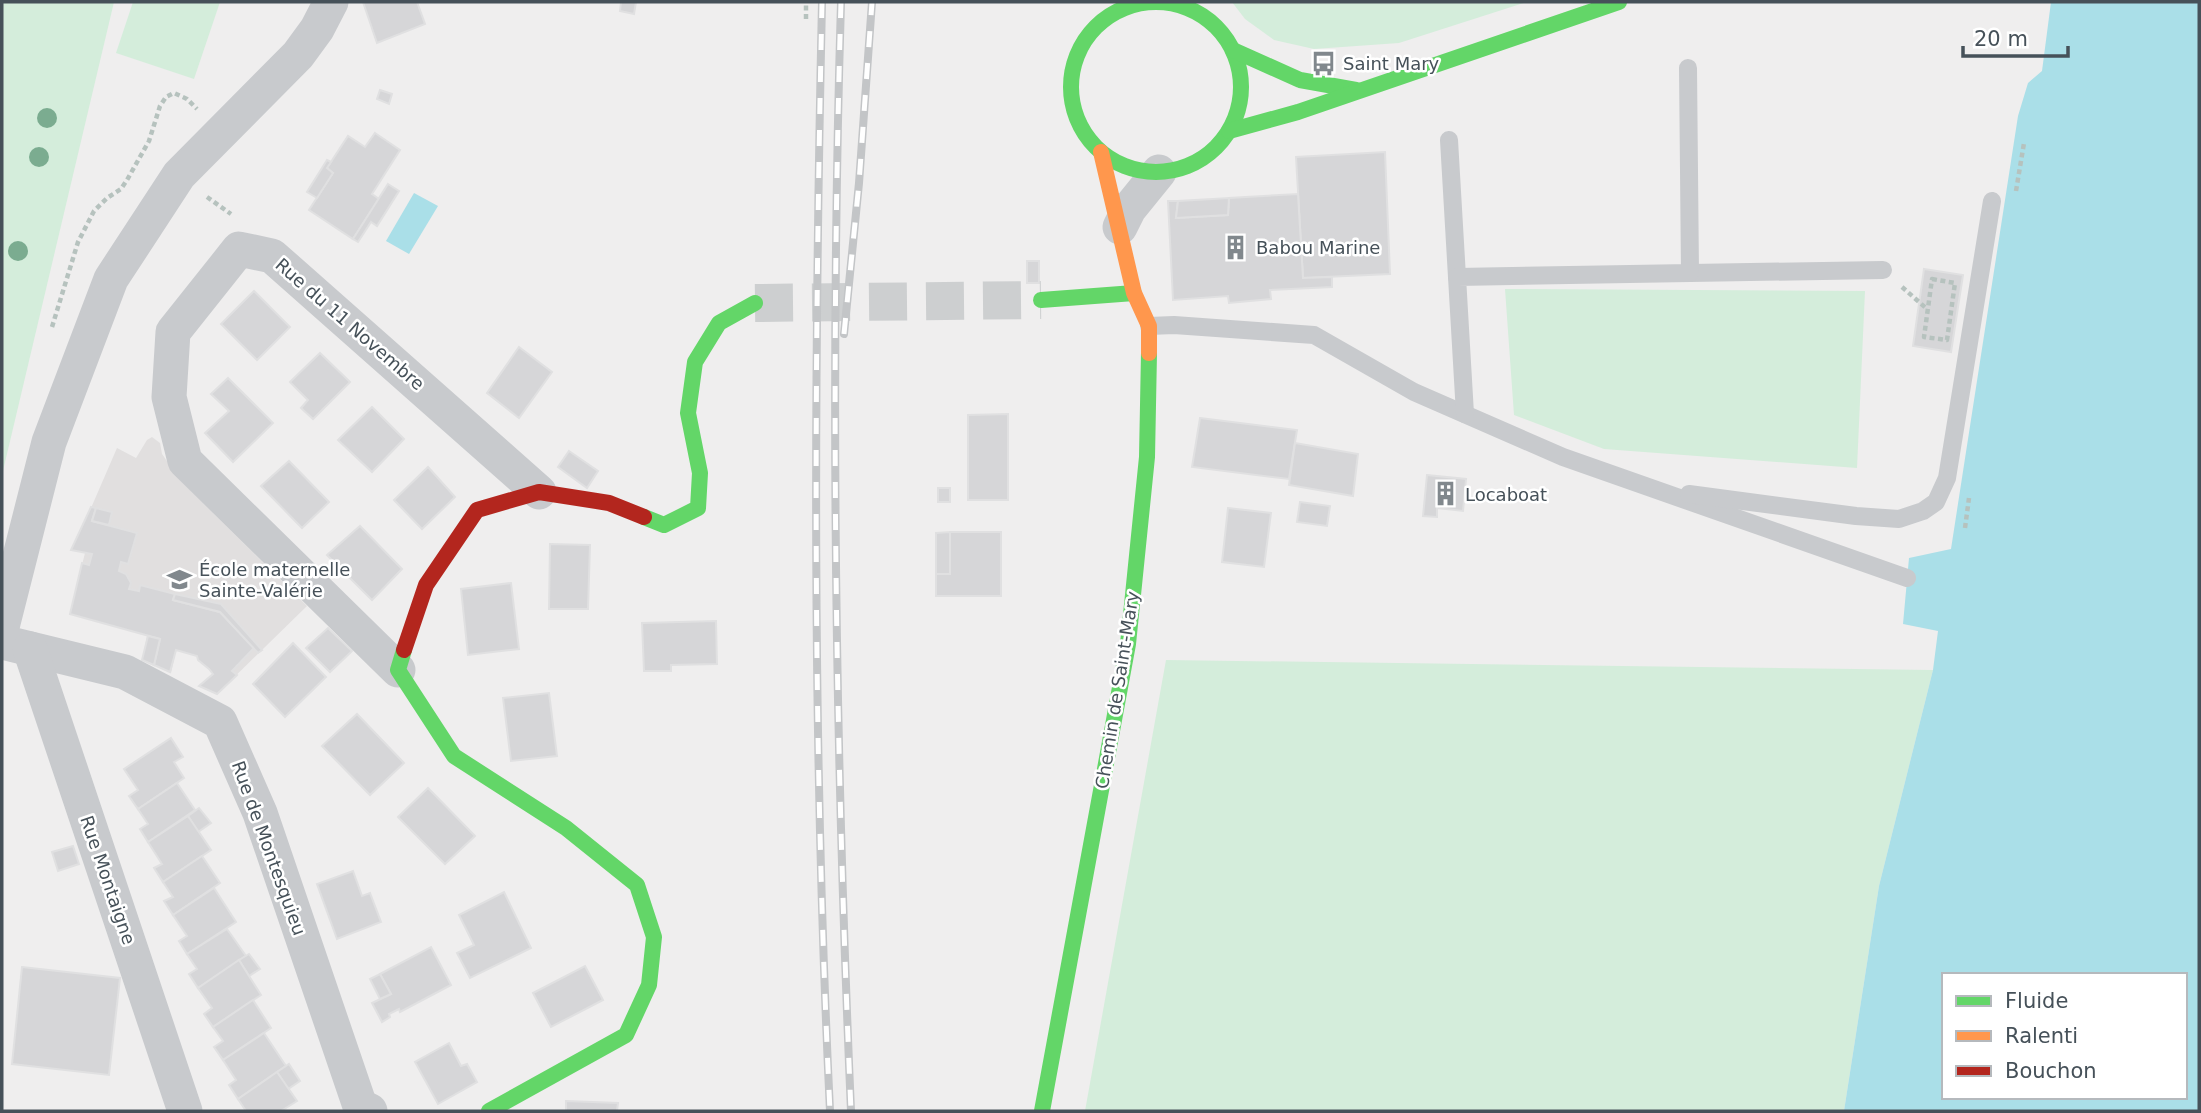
<svg xmlns="http://www.w3.org/2000/svg" width="2201" height="1113" font-family="'DejaVu Sans',sans-serif">
  <style>
    .education { fill: #e1dfdf }
    .green { fill: #d4eddb }
    .water { fill: #aadfe8; fill-rule: evenodd }
    .building { fill: #d6d6d8; stroke: #e0e0e1; stroke-width: 2 }
    .lines { fill: none; stroke-linecap: round; stroke-linejoin: round }
    .secondary-tunnel { stroke: #cdcfd0; stroke-width: 38; stroke-dasharray: 38 19; stroke-linecap: butt }
    .path { stroke: #b6c2be; stroke-width: 4.5; stroke-dasharray: 5 3.5; stroke-linecap: butt }
    .lane { stroke: #c8cacd; stroke-width: 18 }
    .street { stroke: #c8cacd; stroke-width: 35 }
    .fast { stroke: #63d668; stroke-width: 16 }
    .slow { stroke: #ff974d; stroke-width: 16 }
    .jam { stroke: #b3261e; stroke-width: 16 }
    .rail-casing { stroke: #c3c5c7; stroke-width: 8 }
    .rail { stroke: #fff; stroke-width: 5; stroke-dasharray: 16; stroke-linecap: butt }
    .tree { fill: #7bac90 }
    .labels { text-anchor: middle; dominant-baseline: central; stroke-width: 5; stroke-linejoin: round; paint-order: stroke }
    .poi-label { font-size: 18px; fill: #465159; stroke: #fff; text-anchor: start }
    .street-label { font-size: 18px; fill: #465159; stroke: #fff }
  </style>
  <rect width="100%" height="100%" fill="#efeeee"/>
  <polygon class="education" points="152,437 160,443 162,454 181,481 307,606 217,694 199,686 214,673 210,668 198,661 197,655 176,650 171,673 142,660 147,636 70,613 85,553 91,508 117,448 136,458 147,440"/>
  <g class="green">
    <polygon points="2,2 114,2 2,475"/>
    <polygon points="133,2 220,2 194,79 116,53"/>
    <polygon points="1232,2 1527,2 1399,43 1314,49 1274,40 1245,19"/>
    <polygon points="1505,289 1865,291 1857,468 1604,449 1514,415"/>
    <polygon points="1166,660 1933,670 1879,886 1844,1111 1085,1111"/>
  </g>
  <g class="water">
    <path d="M2051,2h148v1109h-355l35,-225 54,-216 5,-39 -35,-7 6,-66 42,-9 67,-433 10,-33 14,-12zM1944,975h241v122h-241z"/>
    <polygon points="414,193 438,206 409,254 386,241"/>
  </g>
  <g class="building">
    <polygon points="363,2 417,2 425,24 377,43"/>
    <polygon points="621,2 636,2 634,14 620,11"/>
    <polygon points="380,90 392,94 389,104 377,99"/>
    <polygon points="375,133 400,150 372,194 379,199 353,239 309,210 333,173 327,168 348,136 365,147"/>
    <polygon points="1385,152 1390,274 1303,278 1296,157"/>
    <polygon points="327,160 331,162 327,168 333,173 317,198 307,192"/>
    <polygon points="388,184 399,191 377,226 371,222 358,242 353,239"/>
    <polygon points="1298,194 1303,278 1332,277 1332,287 1270,290 1271,299 1229,303 1228,296 1173,300 1168,201 1178,201 1176,218 1228,215 1229,198"/>
    <polygon points="1229,198 1228,215 1176,218 1178,201"/>
    <rect x="1027" y="261" width="12" height="22"/>
    <polygon points="1924,269 1963,275 1951,352 1913,346"/>
    <polygon points="254,291 290,327 257,360 221,324"/>
    <polygon points="519,347 552,372 519,418 487,393"/>
    <polygon points="320,353 350,382 313,419 301,408 308,400 290,382"/>
    <polygon points="228,378 273,423 233,462 205,433 229,411 211,394"/>
    <polygon points="372,407 404,439 372,472 338,440"/>
    <polygon points="1008,414 1008,500 968,500 968,415"/>
    <polygon points="1200,418 1297,430 1289,479 1192,467"/>
    <polygon points="1295,443 1358,454 1353,496 1289,485"/>
    <polygon points="569,451 598,471 587,488 558,467"/>
    <polygon points="289,461 329,502 302,528 261,486"/>
    <polygon points="428,467 455,497 422,529 394,500"/>
    <polygon points="1427,475 1466,479 1463,511 1437,508 1437,517 1423,516"/>
    <rect x="938" y="488" width="12" height="14"/>
    <polygon points="1300,502 1330,506 1327,526 1297,522"/>
    <polygon points="91,507 96,508 92,521 137,533 128,564 121,562 119,571 126,574 131,583 129,589 139,591 140,585 175,594 173,600 220,612 254,648 232,671 237,675 217,694 199,686 213,674 209,669 198,660 197,656 176,650 170,672 154,665 160,639 70,614 82,563 89,565 92,554 71,550"/>
    <polygon points="96,508 112,512 109,525 92,521"/>
    <polygon points="1228,508 1271,513 1264,567 1222,562"/>
    <polygon points="360,526 402,569 372,600 327,555"/>
    <polygon points="950,532 950,574 936,574 936,533"/>
    <polygon points="950,532 1001,532 1001,596 936,596 936,574 950,574"/>
    <polygon points="550,544 590,545 588,609 549,609"/>
    <polygon points="511,583 519,649 468,655 461,589"/>
    <polygon points="175,594 221,604 262,650 258,653 220,612 173,600"/>
    <polygon points="716,621 717,664 671,665 671,671 644,671 642,623"/>
    <polygon points="328,628 352,651 330,672 306,648"/>
    <polygon points="148,636 160,639 154,665 142,660"/>
    <polygon points="293,643 326,677 285,717 253,684"/>
    <polygon points="549,693 557,756 511,761 503,698"/>
    <polygon points="357,714 404,763 370,795 322,746"/>
    <polygon points="171,738 183,757 174,762 184,778 138,809 129,796 138,790 124,769"/>
    <polygon points="177,783 195,810 148,842 140,829 148,824 138,809"/>
    <polygon points="428,788 475,836 445,864 398,817"/>
    <polygon points="199,808 211,823 198,832 188,816"/>
    <polygon points="188,816 211,850 163,882 154,868 162,864 148,842"/>
    <polygon points="73,846 79,864 58,871 52,852"/>
    <polygon points="202,856 220,883 173,915 164,901 173,897 163,882"/>
    <polygon points="353,871 362,896 370,893 381,922 337,939 317,884"/>
    <polygon points="214,888 236,922 187,954 179,941 187,936 173,915"/>
    <polygon points="504,892 531,948 470,978 457,953 474,945 459,915"/>
    <polygon points="227,929 246,956 198,988 189,974 197,969 187,954"/>
    <polygon points="431,947 451,985 400,1012 399,1009 389,1014 390,1017 382,1022 372,1003 391,994 380,974"/>
    <polygon points="249,954 260,969 249,976 239,960"/>
    <polygon points="239,960 261,995 213,1027 204,1014 212,1008 198,988"/>
    <polygon points="585,966 603,1000 551,1027 533,993"/>
    <polygon points="22,967 120,978 109,1075 12,1064"/>
    <polygon points="380,974 391,994 380,999 370,979"/>
    <polygon points="253,1000 271,1028 223,1060 214,1047 223,1041 213,1027"/>
    <polygon points="264,1033 286,1066 238,1099 229,1085 236,1080 223,1060"/>
    <polygon points="449,1043 461,1066 467,1064 477,1082 438,1104 415,1062"/>
    <polygon points="289,1064 300,1081 288,1089 277,1072"/>
    <polygon points="277,1072 297,1101 281,1111 246,1111 238,1099"/>
    <polygon points="566,1101 618,1103 617,1111 566,1111"/>
  </g>
  <g class="lines">
    <polyline class="secondary-tunnel" points="755,303 1041,300"/>
    <g class="path">
      <polyline points="806,19 806,2"/>
      <polyline points="2016,191 2024,143"/>
      <polyline points="207,197 231,214"/>
      <polygon points="1932,279 1955,283 1947,340 1924,337"/>
      <polyline points="1902,287 1927,309"/>
      <polyline points="52,327 78,242 94,211 107,198 121,189 127,180 149,141 160,106 166,97 174,93 187,99 197,109"/>
      <polyline points="1965,528 1969,498"/>
    </g>
    <g class="lane">
      <polyline points="1449,140 1457,277"/>
      <polyline points="1690,273 1883,270"/>
      <polyline points="1149,326 1174,325 1314,335 1414,392 1563,457 1907,578"/>
      <polyline points="1465,414 1457,277 1690,273 1688,68"/>
      <polyline points="1689,494 1856,516 1899,519 1923,511 1936,502 1947,478 1992,201"/>
    </g>
    <g class="street">
      <polyline points="1120,227 1129,209 1159,172"/>
      <polyline points="2,627 49,442 111,279 179,175 298,55 317,29 331,2"/>
      <polyline points="2,642 125,672 220,722 260,813 360,1106 370,1111"/>
      <polyline points="30,649 185,1111"/>
      <polyline points="398,670 185,461 169,397 173,332 239,249 272,256 539,492"/>
    </g>
    <g class="fast">
      <circle cx="1156" cy="87" r="85"/>
      <polyline points="1233,50 1300,80 1356,90"/>
      <polyline points="1229,131 1298,112 1619,2"/>
      <polyline points="1041,300 1134,293"/>
      <polyline points="644,517 664,525 698,508 700,473 688,413 695,362 719,323 755,303"/>
      <polyline points="404,650 398,670 454,756 566,828 637,885 654,937 649,985 626,1035 489,1111"/>
      <polyline points="1042,1111 1128,644 1147,457 1149,353"/>
    </g>
    <polyline class="slow" points="1101,152 1134,293 1149,326 1149,353"/>
    <polyline class="jam" points="404,650 426,585 477,510 539,492 609,503 644,517"/>
    <defs>
      <g id="rail">
        <path d="M822,2c-8,370 -10,740 8,1109"/>
        <path d="M841,2c-11,369 -6,740 10,1109"/>
        <polyline points="844,334 859,183 872,2"/>
      </g>
    </defs>
    <use href="#rail" class="rail-casing"/>
    <use href="#rail" class="rail"/>
  </g>
  <g class="tree">
    <circle cx="47" cy="118" r="10"/>
    <circle cx="39" cy="157" r="10"/>
    <circle cx="18" cy="251" r="10"/>
  </g>
  <defs>
    <symbol id="bus-bare" viewBox="-9 -9 18 18"><path d="M-5-6H5V4H4V6H2V4H-2V6H-4V4H-5ZM-3.5-4V0h7V-4ZM-3.5 1.2v1.5H-2V1.2ZM2 1.2v1.5H3.5V1.2Z" fill="#81888d" stroke="#fff" stroke-width="2.5" paint-order="stroke"/></symbol>
    <symbol id="building-bare" viewBox="-9 -9 18 18"><path d="M-4-6H4V6H1V3H-1V6H-4ZM-2.5-4.3h1.7v1.8h-1.7ZM.8-4.3h1.7v1.8H.8ZM-2.5-1h1.7V.8h-1.7ZM.8-1h1.7V.8H.8Z" fill="#81888d" stroke="#fff" stroke-width="2.5" paint-order="stroke"/></symbol>
    <symbol id="school-bare" viewBox="-9 -9 18 18"><path d="M0-5L7-2L0 1L-7-2ZM-4 1L0 2.5L4 1V4Q0 6-4 4Z" fill="#81888d" stroke="#fff" stroke-width="2.5" paint-order="stroke"/></symbol>
  </defs>
  <g fill-rule="evenodd">
    <use href="#bus-bare" x="1306" y="46" width="35" height="35"/>
    <use href="#building-bare" x="1218" y="230" width="35" height="35"/>
    <use href="#building-bare" x="1428" y="476" width="35" height="35"/>
    <use href="#school-bare" x="162" y="562" width="35" height="35"/>
  </g>
  <g class="labels">
    <g class="poi-label">
      <text x="1343" y="63">Saint Mary</text>
      <text x="1256" y="247">Babou Marine</text>
      <text x="1465" y="494">Locaboat</text>
      <text x="199" y="569">École maternelle<tspan x="199" dy="21">Sainte-Valérie</tspan></text>
    </g>
    <g class="street-label">
      <text transform="translate(350 324) rotate(41)">Rue du 11 Novembre</text>
      <text transform="translate(1117 690) rotate(-81)">Chemin de Saint-Mary</text>
      <text transform="translate(269 848) rotate(70)">Rue de Montesquieu</text>
      <text transform="translate(108 880) rotate(71)">Rue Montaigne</text>
    </g>
  </g>
  <rect width="2201" height="1113" fill="none" stroke="#465159" stroke-width="7"/>
  <rect x="1942" y="973" width="245" height="126" fill="#ffffff" stroke="#b5b9bd" stroke-width="2"/>
  <rect x="1956" y="996" width="35" height="10" fill="#63d668" stroke="#b5b9bd" stroke-width="2"/>
  <text x="2005" y="1008" font-size="21" fill="#465159">Fluide</text>
  <rect x="1956" y="1031" width="35" height="10" fill="#ff974d" stroke="#b5b9bd" stroke-width="2"/>
  <text x="2005" y="1043" font-size="21" fill="#465159">Ralenti</text>
  <rect x="1956" y="1066" width="35" height="10" fill="#b3261e" stroke="#b5b9bd" stroke-width="2"/>
  <text x="2005" y="1078" font-size="21" fill="#465159">Bouchon</text>
  <path d="M1963 46v10h105v-10" fill="none" stroke="#465159" stroke-width="3.5"/>
  <text x="1974" y="46" font-size="21" fill="#465159" stroke="#ffffff" stroke-width="5" paint-order="stroke">20 m</text>
</svg>
